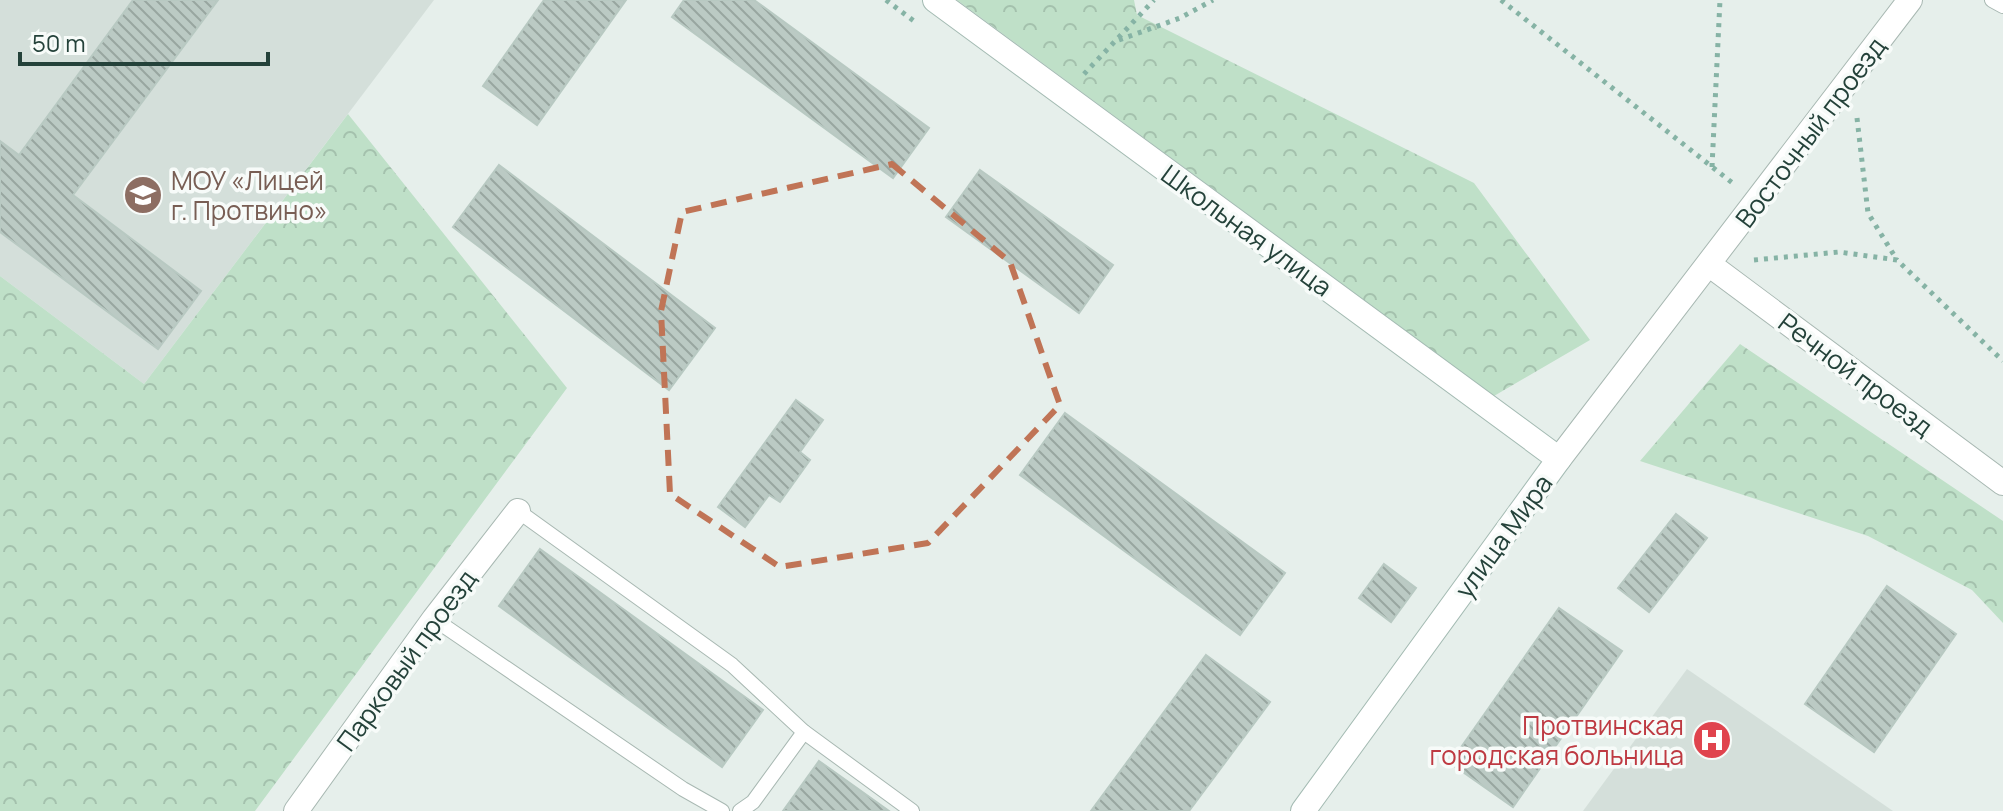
<svg xmlns="http://www.w3.org/2000/svg" width="2003" height="811" font-family="Manrope,sans-serif">
  <style>
    .built { fill: #d4dfda }
    .forest { fill: url(#forest-crowns) }
    .building { fill: url(#building-back-hatch); stroke: #b8c9c2; stroke-width: 2 }
    .lines { fill: none; stroke-linecap: round; stroke-linejoin: round }
    .lane-casing { stroke: #a8b8b2; stroke-width: 16 }
    .street-casing { stroke: #a8b8b2; stroke-width: 26 }
    .secondary-casing { stroke: #a4bbb3; stroke-width: 26 }
    .path { stroke: #86b3a5; stroke-width: 5; stroke-dasharray: 4 6; stroke-linecap: butt }
    .lane { stroke: #fff; stroke-width: 14 }
    .street { stroke: #fff; stroke-width: 24 }
    .secondary { stroke: #fff; stroke-width: 24 }
    .marked { fill: none; stroke: #c07456; stroke-width: 6; stroke-dasharray: 16 10; stroke-linejoin: round }
    .labels { text-anchor: middle; dominant-baseline: central; stroke-width: 7; stroke-linejoin: round; paint-order: stroke }
    .street-label { font-size: 26px; fill: #24423a; stroke: #f7fbf9 }
    .education-label { font-size: 26px; fill: #785e54; stroke: #f7fbf9; text-anchor: start }
    .health-label { font-size: 26px; fill: #be3a42; stroke: #f7fbf9; text-anchor: end }
  </style>
  <defs>
    <pattern id="forest-crowns" width="20" height="18" patternUnits="userSpaceOnUse" patternTransform="scale(2)"><rect width="20" height="18" fill="#bfe0c8"/><path d="M2 6a3 3 0 1 1 6 0M12 15a3 3 0 1 1 6 0" fill="none" stroke="#a4c1ad"/></pattern>
    <pattern id="building-back-hatch" width="6" height="6" patternUnits="userSpaceOnUse" patternTransform="scale(2)"><rect width="6" height="6" fill="#bbcac4"/><path d="M-1 5l2 2M0 0l6 6M5-1l2 2" fill="none" stroke="#98a6a0"/></pattern>
  </defs>
  <rect width="100%" height="100%" fill="#e6efeb"/>
  <g class="built">
    <polygon points="0,0 434,0 144,384 0,276"/>
    <polygon points="1687,669 1893,811 1583,811"/>
  </g>
  <g class="forest">
    <polygon points="957,0 1134,0 1137,15 1474,183 1590,340 1494,396"/>
    <polygon points="348,114 567,388 255,811 0,811 0,276 144,384"/>
    <polygon points="1740,344 2003,521 2003,623 1972,590 1868,536 1640,461"/>
  </g>
  <g class="building">
    <polygon points="133,0 218,0 73,195 201,291 158,349 0,232 0,141 19,155"/>
    <polygon points="544,0 626,0 537,125 483,86"/>
    <polygon points="684,0 754,0 929,128 893,178 672,17"/>
    <polygon points="499,165 715,328 669,390 453,227"/>
    <polygon points="980,170 1113,265 1079,313 946,217"/>
    <polygon points="796,400 823,420 800,452 810,460 780,502 769,495 745,527 718,507"/>
    <polygon points="1065,413 1285,573 1240,635 1020,475"/>
    <polygon points="1676,514 1707,538 1649,612 1618,588"/>
    <polygon points="540,549 763,710 722,767 499,606"/>
    <polygon points="1384,564 1416,588 1391,622 1359,598"/>
    <polygon points="1887,586 1956,634 1874,752 1805,704"/>
    <polygon points="1559,608 1622,651 1513,807 1450,763"/>
    <polygon points="1206,655 1270,702 1189,811 1091,811"/>
    <polygon points="819,761 889,811 783,811"/>
  </g>
  <g class="lines">
    <defs>
      <g id="lane">
        <polyline points="1992,0 2003,6"/>
        <polyline points="518,511 732,665 804,732 753,802 740,811"/>
        <polyline points="434,619 683,789 722,811"/>
        <polyline points="804,732 912,811"/>
      </g>
      <g id="street">
        <polyline points="1710,265 2003,483"/>
        <polyline points="1559,459 1910,0"/>
        <polyline points="296,811 434,619 518,511"/>
      </g>
      <polyline id="secondary" points="935,0 1559,459 1303,811"/>
    </defs>
    <use href="#lane" class="lane-casing"/>
    <use href="#street" class="street-casing"/>
    <use href="#secondary" class="secondary-casing"/>
    <g class="path">
      <polyline points="886,0 914,21"/>
      <polyline points="1501,0 1735,185"/>
      <polyline points="1119,40 1180,18 1213,0"/>
      <polyline points="1084,74 1154,0"/>
      <polyline points="1857,118 1868,213 1897,260"/>
      <polyline points="1712,167 1720,0"/>
      <polyline points="1754,260 1839,252 1897,260 2003,361"/>
    </g>
    <use href="#lane" class="lane"/>
    <use href="#street" class="street"/>
    <use href="#secondary" class="secondary"/>
  </g>
  <path class="marked" d="M892,164l118,98 50,143 -132,138 -148,24 -110,-73 -9,-183 21,-99z"/>
  <defs>
    <symbol id="school-disc" viewBox="-11 -11 22 22"><circle r="9.5" fill="#8d6e63" stroke="#f7fbf9"/><path d="M0-5L7-2L0 1L-7-2ZM-4 1L0 2.5L4 1V4Q0 6-4 4Z" fill="#fff"/></symbol>
    <symbol id="hospital-disc" viewBox="-11 -11 22 22"><circle r="9.5" fill="#e0444e" stroke="#f7fbf9"/><path d="M-5-5h3v3.5h4V-5h3V5h-3V1.5h-4V5h-3Z" fill="#fff"/></symbol>
  </defs>
  <g fill-rule="evenodd">
    <use href="#school-disc" x="121" y="173" width="44" height="44"/>
    <use href="#hospital-disc" x="1690" y="718" width="44" height="44"/>
  </g>
  <g class="labels">
    <g class="street-label">
      <text transform="translate(1810 132) rotate(-53)">Восточный проезд</text>
      <text transform="translate(1247 230) rotate(36)">Школьная улица</text>
      <text transform="translate(1856 374) rotate(37)">Речной проезд</text>
      <text transform="translate(1503 536) rotate(-54)">улица Мира</text>
      <text transform="translate(406 660) rotate(-54)">Парковый проезд</text>
    </g>
    <g class="education-label">
      <text x="171" y="180">МОУ «Лицей<tspan x="171" dy="30">г. Протвино»</tspan></text>
    </g>
    <g class="health-label">
      <text x="1684" y="725">Протвинская<tspan x="1684" dy="30">городская больница</tspan></text>
    </g>
  </g>
  <path d="M20 52v12h248v-12" fill="none" stroke="#24423a" stroke-width="4"/>
  <text x="32" y="52" font-size="24" fill="#24423a" stroke="#f7fbf9" stroke-width="6" paint-order="stroke">50 m</text>
</svg>
